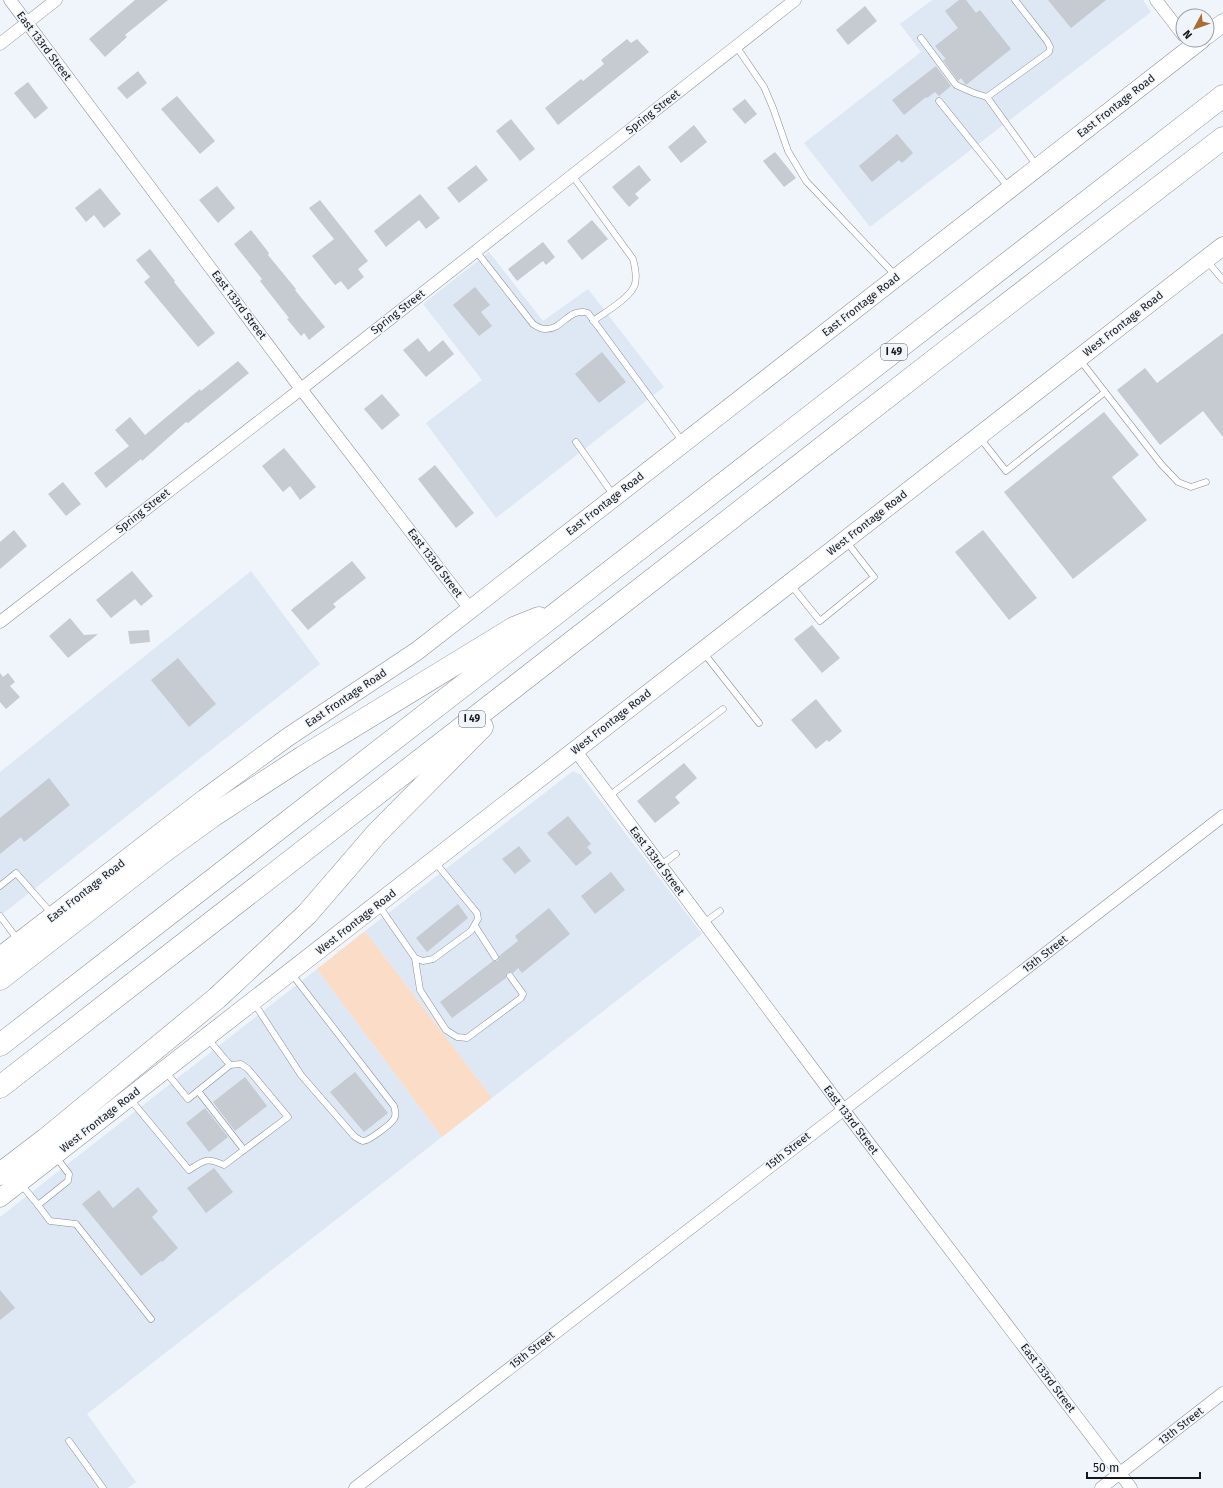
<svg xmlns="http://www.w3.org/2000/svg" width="1223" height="1488" font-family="'Fira Sans',sans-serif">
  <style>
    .built { fill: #dee7f4 }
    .green { fill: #fbdcc6 }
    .building { fill: #c6cad1 }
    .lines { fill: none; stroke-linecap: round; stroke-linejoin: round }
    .lane-casing { stroke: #898e94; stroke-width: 7 }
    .street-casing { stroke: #898e94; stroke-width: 13 }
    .secondary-casing { stroke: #898e94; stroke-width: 19 }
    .highway-casing { stroke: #898e94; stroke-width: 23 }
    .lane { stroke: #fff; stroke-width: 6 }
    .street { stroke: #fff; stroke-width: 12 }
    .secondary { stroke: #fff; stroke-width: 18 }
    .highway { stroke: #fff; stroke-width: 22 }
    .labels { text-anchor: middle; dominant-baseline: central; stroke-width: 3; stroke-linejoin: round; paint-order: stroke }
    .shield { fill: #f0f5fc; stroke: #575a5d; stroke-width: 1 }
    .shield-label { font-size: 10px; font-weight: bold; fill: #151719 }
    .street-label { font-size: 11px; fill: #151719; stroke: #f0f5fc }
  </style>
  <rect width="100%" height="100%" fill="#f0f5fc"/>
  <g class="built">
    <polygon points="932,0 1143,0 1151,12 870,227 804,143 921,52 900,24"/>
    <polygon points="489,252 543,321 588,289 664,387 496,518 426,423 482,380 423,304"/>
    <polygon points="251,571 320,664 0,916 0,772"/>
    <polygon points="573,771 581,775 702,934 492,1098 365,931"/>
    <polygon points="317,969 442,1137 87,1414 136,1482 128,1488 0,1488 0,1217"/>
  </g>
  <polygon class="green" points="365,931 492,1098 442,1137 317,969"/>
  <g class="building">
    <polygon points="135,0 168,0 125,35 127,37 105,57 89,39"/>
    <polygon points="959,0 966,0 976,13 980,10 1011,49 966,85 961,78 958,81 943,60 946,59 935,46 958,28 945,11"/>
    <polygon points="1048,0 1106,0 1071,28"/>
    <polygon points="865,6 877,21 848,45 836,30"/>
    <polygon points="627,39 631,43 637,39 649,52 558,125 545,108 581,79 583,81 604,64 601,60"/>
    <polygon points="936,66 951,86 939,96 935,92 927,98 926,97 904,115 892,100"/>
    <polygon points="138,71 147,83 127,99 117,88"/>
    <polygon points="28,82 48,108 35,119 14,93"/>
    <polygon points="177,96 215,141 200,154 161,109"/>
    <polygon points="745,99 757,114 745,124 732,109"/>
    <polygon points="511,119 535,149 520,161 496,131"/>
    <polygon points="694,125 707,142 681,163 668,147"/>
    <polygon points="897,134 913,153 902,163 899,160 872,182 859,166"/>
    <polygon points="775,152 796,178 784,187 763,161"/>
    <polygon points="476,165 488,180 459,203 447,188"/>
    <polygon points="639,165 651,180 635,194 639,198 629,207 612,187"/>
    <polygon points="217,186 235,208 218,223 199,200"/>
    <polygon points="100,188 121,214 104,228 94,215 86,222 75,208"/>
    <polygon points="420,194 440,218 426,229 419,220 386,247 374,231"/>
    <polygon points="320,200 368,261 358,269 364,277 348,290 341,281 335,285 312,256 334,239 309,208"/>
    <polygon points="592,220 608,239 582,260 567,241"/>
    <polygon points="251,230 269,253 268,255 296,289 295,290 325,327 309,340 304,333 301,336 287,319 289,318 260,281 262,279 234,244"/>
    <polygon points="543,242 555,257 546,265 543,261 517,281 508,269"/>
    <polygon points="150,249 175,281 174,282 215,333 198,347 144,282 150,277 136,260"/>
    <polygon points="475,287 490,305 481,312 492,326 479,336 453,305"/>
    <polygon points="1223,333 1223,437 1203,411 1160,445 1117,390 1145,368 1157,383"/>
    <polygon points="418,338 429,352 443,340 454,354 426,377 403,350"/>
    <polygon points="602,352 626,382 599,403 575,374"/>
    <polygon points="238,361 249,373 188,423 186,422 142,461 141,459 106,488 94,473 129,446 115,430 130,417 145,435 200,389 201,391"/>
    <polygon points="382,394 400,415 382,430 364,409"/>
    <polygon points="1104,412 1139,455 1112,477 1147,520 1073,579 1004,492"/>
    <polygon points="284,448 316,487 300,500 290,486 283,492 262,466"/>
    <polygon points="435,465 474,513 456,528 418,479"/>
    <polygon points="63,482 81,504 66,516 48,494"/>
    <polygon points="14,530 27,546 0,569 0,542"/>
    <polygon points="983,530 1037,598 1009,620 955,552"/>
    <polygon points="352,561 366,578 333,604 336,607 308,630 291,610"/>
    <polygon points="132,571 153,596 141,606 135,599 111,618 96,600"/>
    <polygon points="70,618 84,635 98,634 68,658 49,636"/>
    <polygon points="812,625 840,658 822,673 794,639"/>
    <polygon points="149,630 150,642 130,644 128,631"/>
    <polygon points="178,658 216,704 189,727 151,680"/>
    <polygon points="0,673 3,677 8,673 15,682 10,686 20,697 6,709 0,702"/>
    <polygon points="816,699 842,731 829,742 827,740 816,749 791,720"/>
    <polygon points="684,763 697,778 675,797 680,803 655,823 637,801"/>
    <polygon points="49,778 70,805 24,842 21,837 0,854 0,818"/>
    <polygon points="568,816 591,844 587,847 592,853 576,866 547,833"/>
    <polygon points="519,846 531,861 515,874 502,859"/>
    <polygon points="611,872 625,890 595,914 581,896"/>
    <polygon points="458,904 468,918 427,952 416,938"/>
    <polygon points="549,908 570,934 522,973 518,968 513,973 510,972 507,973 506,978 452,1018 440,1002 493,961 498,961 499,956 518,941 515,936"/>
    <polygon points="355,1072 388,1113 364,1132 330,1092"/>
    <polygon points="245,1077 267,1106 235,1131 213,1102"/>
    <polygon points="205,1108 228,1137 209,1152 186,1123"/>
    <polygon points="214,1168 233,1192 206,1213 187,1188"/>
    <polygon points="138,1187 158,1211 152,1217 178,1248 162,1262 161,1261 141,1276 82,1204 99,1190 113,1208"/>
    <polygon points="0,1290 15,1308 0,1320"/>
  </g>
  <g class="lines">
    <defs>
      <g id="lane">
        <polyline points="1015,0 1047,41 1050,47 1049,52 987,97 1037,166"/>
        <polyline points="921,38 956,85 974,93 987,97"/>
        <polyline points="736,46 764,87 773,108 788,151 806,181 896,276"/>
        <polyline points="939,101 1009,188"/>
        <path d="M572,175l61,84c2,8 4,16 2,25 -3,13 -31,29 -42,37"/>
        <path d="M476,251l57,73c3,2 8,5 12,5 18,1 23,-22 43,-16l95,129"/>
        <polyline points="1207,261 1223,280"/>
        <polyline points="1080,360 1161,464 1178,482 1191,487 1206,482"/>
        <polyline points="980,438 1006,471 1105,392"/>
        <polyline points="576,442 614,496"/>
        <polyline points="791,585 820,621 874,577 846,541"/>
        <polyline points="703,652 759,723"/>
        <polyline points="609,796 723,709"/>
        <polyline points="661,865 676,854"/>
        <polyline points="0,886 16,873 52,914"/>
        <polyline points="379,906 415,958 423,961 433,959 471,931 478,919 477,913 434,861"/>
        <polyline points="0,916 18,940"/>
        <polyline points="704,923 720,911"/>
        <polyline points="475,926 495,957"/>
        <polyline points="415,958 420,990 446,1030 457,1037 467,1038 521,998 523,994 510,976"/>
        <path d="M254,1003l47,72 53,61c3,2 5,4 9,5 6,0 28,-17 31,-22 3,-5 1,-8 0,-13l-103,-133"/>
        <polyline points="165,1071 188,1099 230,1065 208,1039"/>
        <polyline points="198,1091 244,1150"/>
        <path d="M130,1099l59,71c16,-10 17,-13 35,-5l64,-48 -40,-48 -7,-5 -11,1"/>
        <polyline points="20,1183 38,1205 68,1181 69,1174 56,1157"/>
        <polyline points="38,1205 50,1221 76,1224 151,1319"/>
        <polyline points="69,1441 103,1488"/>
      </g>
      <g id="street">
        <polyline points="10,0 301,389 470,609"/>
        <polyline points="1156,0 1183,35"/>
        <polyline points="0,44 56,0"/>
        <polyline points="0,622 301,389 795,0"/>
        <polyline points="575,750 843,1109 1131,1488"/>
        <polyline points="355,1488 1223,816"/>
        <polyline points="1101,1488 1223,1393"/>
      </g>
      <g id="secondary">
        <polyline points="1207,35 1223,23"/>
        <polyline points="0,956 205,798 288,737 417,651 1201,40"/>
        <polyline points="0,1198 1223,246"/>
      </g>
      <g id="highway">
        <polyline points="0,979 163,852 214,815 303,757 514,628 539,618"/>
        <polyline points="0,1045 1223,96"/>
        <polyline points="0,1087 945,352 1223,138"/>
        <polyline points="0,1174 46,1139 217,998 307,914 377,833 482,727"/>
      </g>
    </defs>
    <use href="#lane" class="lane-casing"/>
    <use href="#street" class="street-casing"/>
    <use href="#secondary" class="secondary-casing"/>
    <use href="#highway" class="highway-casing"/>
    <use href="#lane" class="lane"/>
    <use href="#street" class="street"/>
    <use href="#secondary" class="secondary"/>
    <use href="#highway" class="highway"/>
  </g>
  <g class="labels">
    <g class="shield">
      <rect x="881" y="344" width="26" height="16" rx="3"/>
      <rect x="459" y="711" width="26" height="16" rx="3"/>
    </g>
    <g class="shield-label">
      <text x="894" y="352">I 49</text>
      <text x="472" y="719">I 49</text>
    </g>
    <g class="street-label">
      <text transform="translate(44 46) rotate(53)">East 133rd Street</text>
      <text transform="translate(1116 106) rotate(-38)">East Frontage Road</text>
      <text transform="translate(653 112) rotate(-38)">Spring Street</text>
      <text transform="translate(239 305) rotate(53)">East 133rd Street</text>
      <text transform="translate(861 305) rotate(-38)">East Frontage Road</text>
      <text transform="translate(398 312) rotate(-38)">Spring Street</text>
      <text transform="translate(1123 324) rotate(-38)">West Frontage Road</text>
      <text transform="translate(605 504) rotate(-38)">East Frontage Road</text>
      <text transform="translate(143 511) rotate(-38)">Spring Street</text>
      <text transform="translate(867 523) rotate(-38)">West Frontage Road</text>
      <text transform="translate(435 563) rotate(53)">East 133rd Street</text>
      <text transform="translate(346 698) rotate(-34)">East Frontage Road</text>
      <text transform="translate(611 722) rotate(-38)">West Frontage Road</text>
      <text transform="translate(657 861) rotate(53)">East 133rd Street</text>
      <text transform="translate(86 891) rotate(-38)">East Frontage Road</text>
      <text transform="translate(356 922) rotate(-38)">West Frontage Road</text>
      <text transform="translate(1045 954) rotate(-38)">15th Street</text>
      <text transform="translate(100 1120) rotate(-38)">West Frontage Road</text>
      <text transform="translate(851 1120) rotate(53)">East 133rd Street</text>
      <text transform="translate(788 1151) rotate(-38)">15th Street</text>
      <text transform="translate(532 1350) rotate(-38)">15th Street</text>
      <text transform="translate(1048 1378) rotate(53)">East 133rd Street</text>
      <text transform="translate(1181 1426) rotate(-38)">13th Street</text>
    </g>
  </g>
  <g transform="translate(1195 28) rotate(229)"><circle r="19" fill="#f0f5fc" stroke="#989ca1"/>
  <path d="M0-3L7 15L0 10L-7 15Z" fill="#ab6b34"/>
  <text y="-6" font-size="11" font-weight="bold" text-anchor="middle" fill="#151719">N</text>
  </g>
  <path d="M1087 1472v6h113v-6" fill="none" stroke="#151719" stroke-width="2"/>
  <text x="1093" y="1472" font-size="12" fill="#151719" stroke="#f0f5fc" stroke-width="3" paint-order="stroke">50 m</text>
</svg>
